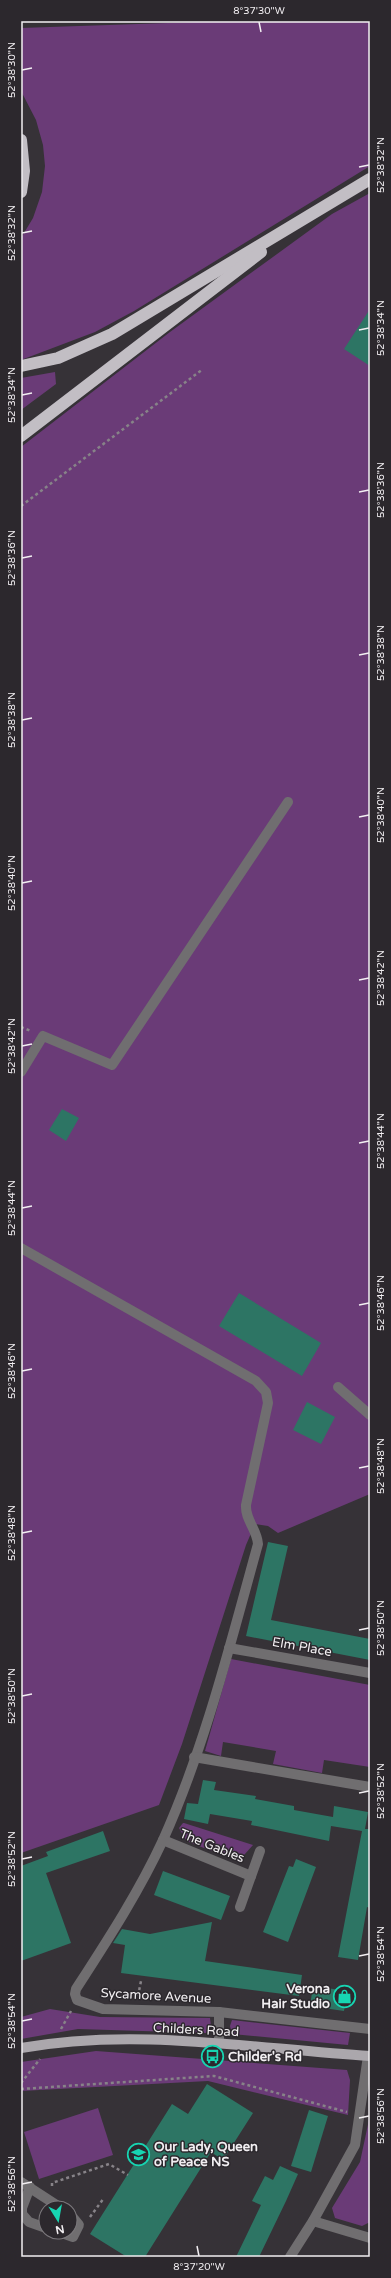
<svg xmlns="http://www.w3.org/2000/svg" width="391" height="2278" font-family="'Varela Round',sans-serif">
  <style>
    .green { fill: #6a3b77 }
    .building { fill: #2d7564 }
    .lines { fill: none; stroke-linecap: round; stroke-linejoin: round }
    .path { stroke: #878388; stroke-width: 2.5; stroke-dasharray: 3 3; stroke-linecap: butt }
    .minor { stroke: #706e70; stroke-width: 10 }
    .major { stroke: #aba7ac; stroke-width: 10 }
    .highway { stroke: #c2bec4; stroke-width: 12 }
    .ticks { fill: none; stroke: #f2eff2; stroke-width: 1.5 }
    .labels { text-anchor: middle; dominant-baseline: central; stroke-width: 3; stroke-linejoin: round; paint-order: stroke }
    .street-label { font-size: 13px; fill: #f2eff2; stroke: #2c282d }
    .poi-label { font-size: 13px; font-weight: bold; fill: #f2eff2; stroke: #2c282d; text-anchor: start }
    .neatline { fill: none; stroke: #f2eff2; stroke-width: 1.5 }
    .ticks-label { font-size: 10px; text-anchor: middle; fill: #f2eff2 }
  </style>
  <rect width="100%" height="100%" fill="#363237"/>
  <g class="green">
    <polygon points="226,21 370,21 370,166 134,311 95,332 21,360 21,238 33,218 42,192 45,166 43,145 36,120 21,91 21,28"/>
    <polygon points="370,193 370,1494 278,1533 268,1526 255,1524 246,1545 182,1744 159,1805 21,1853 21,447 170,332 332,214"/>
    <polygon points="55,372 56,384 21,410 21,378"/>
    <polygon points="231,1659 370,1685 370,1767 324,1760 322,1773 273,1764 276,1751 223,1742 221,1756 205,1751"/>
    <polygon points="183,1823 184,1823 253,1845 244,1855 225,1856 191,1843 186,1840 179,1828"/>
    <polygon points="50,2009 100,2017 210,2018 211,2026 206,2033 78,2029 21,2039 21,2017"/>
    <polygon points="232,2020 350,2033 348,2045 232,2034 230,2026"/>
    <polygon points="96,2051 347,2070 350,2080 348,2115 208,2081 21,2091 21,2062"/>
    <polygon points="98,2108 113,2155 39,2179 24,2132"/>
    <polygon points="370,2115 370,2222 362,2226 335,2218 332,2208 360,2162"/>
  </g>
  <g class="building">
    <polygon points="370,309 370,366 344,349"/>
    <polygon points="62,1109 79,1118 66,1141 49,1130"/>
    <polygon points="239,1293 321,1343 302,1376 219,1326"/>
    <polygon points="307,1402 335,1417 321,1444 293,1430"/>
    <polygon points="268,1542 288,1546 271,1620 370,1639 370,1660 246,1636"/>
    <polygon points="203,1780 216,1782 214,1790 256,1796 255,1799 294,1806 294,1810 333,1817 334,1806 368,1812 365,1829 370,1829 370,1908 367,1907 358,1960 338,1957 362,1831 331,1826 329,1841 251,1825 252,1821 210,1814 208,1824 184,1819 187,1803 198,1804"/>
    <polygon points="103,1831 110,1851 46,1873 71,1943 21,1961 21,1866 48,1856 46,1852"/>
    <polygon points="296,1859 316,1867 288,1942 263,1932 289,1866 293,1867"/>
    <polygon points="163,1871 230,1896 221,1920 154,1895"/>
    <polygon points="212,1922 205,1961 302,1975 299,1996 121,1973 125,1945 113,1943 122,1929 150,1934"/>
    <polygon points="313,1986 347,1991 344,2011 310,2006"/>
    <polygon points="207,2084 253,2113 223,2160 211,2152 145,2257 127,2257 90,2234 172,2104 188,2114"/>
    <polygon points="309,2110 328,2116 311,2172 291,2166"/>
    <polygon points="280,2166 298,2174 286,2201 259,2257 236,2257 261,2205 252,2201 265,2176 273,2180"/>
  </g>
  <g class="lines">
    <g class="path">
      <polyline points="21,506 203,369"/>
      <polyline points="21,1027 31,1031"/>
      <polyline points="138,1996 141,1981"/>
      <polyline points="61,2029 71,2011"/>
      <polyline points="21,2083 40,2059"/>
      <polyline points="21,2089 214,2076 347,2112"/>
      <polyline points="52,2186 52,2183 109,2164 128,2175"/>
      <polyline points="90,2217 104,2198"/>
    </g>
    <g class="minor">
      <polyline points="21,1072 43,1036 112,1065 288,802"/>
      <path d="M21,1248l235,133 10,11 2,11 -22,102c-1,15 11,24 12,39 -27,97 -53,203 -95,296 -24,52 -56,101 -87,149l-1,5 2,6 26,9 116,3 151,17"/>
      <polyline points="338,1387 370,1415"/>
      <polyline points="229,1648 370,1673"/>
      <polyline points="194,1757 370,1787"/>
      <polyline points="163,1840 251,1876"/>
      <polyline points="240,1907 260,1851"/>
      <polyline points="219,2043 219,2012"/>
      <polyline points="21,2182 61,2208"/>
      <polyline points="30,2187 22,2208 22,2214 29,2222 46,2228"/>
      <polyline points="313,2221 370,2238"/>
      <polyline points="59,2232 73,2237 79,2225 70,2214"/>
      <polyline points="290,2257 313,2221 355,2145 368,2056"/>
    </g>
    <path class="major" d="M21,2048c116,-21 233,1 349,8"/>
    <g class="highway">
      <polyline points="21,140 24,171 21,192"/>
      <polyline points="21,366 58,358 112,334 370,179"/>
      <polyline points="21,436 261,252"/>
    </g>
  </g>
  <path class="ticks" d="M259,22l2,10M22,70l10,-2M359,167l10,-2M22,233l10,-2M359,330l10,-2M22,395l10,-2M359,492l10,-2M22,558l10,-2M359,655l10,-2M22,720l10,-2M359,817l10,-2M22,883l10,-2M359,980l10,-2M22,1046l10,-2M359,1143l10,-2M22,1208l10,-2M359,1305l10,-2M22,1371l10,-2M359,1468l10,-2M22,1533l10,-2M359,1630l10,-2M22,1696l10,-2M359,1793l10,-2M22,1859l10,-2M359,1956l10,-2M22,2021l10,-2M359,2118l10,-2M22,2184l10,-2M197,2246l2,10"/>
  <defs>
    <symbol id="shop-ring" viewBox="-11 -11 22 22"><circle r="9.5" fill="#2c282d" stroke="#17d5b2" stroke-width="1.5"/><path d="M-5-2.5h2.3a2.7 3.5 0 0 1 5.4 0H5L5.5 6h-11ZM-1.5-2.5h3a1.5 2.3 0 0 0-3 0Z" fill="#17d5b2"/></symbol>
    <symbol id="bus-ring" viewBox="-11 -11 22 22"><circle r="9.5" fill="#2c282d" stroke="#17d5b2" stroke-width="1.5"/><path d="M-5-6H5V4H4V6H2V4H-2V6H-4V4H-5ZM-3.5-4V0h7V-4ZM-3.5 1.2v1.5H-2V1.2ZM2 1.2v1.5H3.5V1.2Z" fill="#17d5b2"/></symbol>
    <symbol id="school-ring" viewBox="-11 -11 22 22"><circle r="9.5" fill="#2c282d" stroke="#17d5b2" stroke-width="1.5"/><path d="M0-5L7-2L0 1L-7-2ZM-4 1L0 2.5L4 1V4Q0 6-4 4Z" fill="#17d5b2"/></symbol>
  </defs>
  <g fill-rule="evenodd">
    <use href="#shop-ring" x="332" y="1984" width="25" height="25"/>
    <use href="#bus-ring" x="200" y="2044" width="25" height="25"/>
    <use href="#school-ring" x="126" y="2142" width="25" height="25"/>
  </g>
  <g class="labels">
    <g class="street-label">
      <text transform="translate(302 1647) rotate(10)">Elm Place</text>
      <text transform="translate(212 1846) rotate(22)">The Gables</text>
      <text transform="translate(156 1996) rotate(3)">Sycamore Avenue</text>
      <text transform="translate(196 2030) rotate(3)">Childers Road</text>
    </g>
    <g class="poi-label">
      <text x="330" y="1989" text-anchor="end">Verona<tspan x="330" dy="15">Hair Studio</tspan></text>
      <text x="228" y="2057">Childer's Rd</text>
      <text x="154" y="2147">Our Lady, Queen<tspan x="154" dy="15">of Peace NS</tspan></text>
    </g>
  </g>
  <rect width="391" height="2278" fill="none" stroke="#2c282d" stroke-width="44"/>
  <g transform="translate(58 2220) rotate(169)"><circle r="19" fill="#2c282d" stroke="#7b787c"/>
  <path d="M0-3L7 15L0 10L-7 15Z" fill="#17d5b2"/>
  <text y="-6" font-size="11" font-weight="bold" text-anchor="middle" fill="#f2eff2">N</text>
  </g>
  <rect x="22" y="22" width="347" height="2234" class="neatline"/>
  <g class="ticks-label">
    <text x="259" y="14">8°37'30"W</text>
    <text transform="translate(11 70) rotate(-90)" y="4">52°38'30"N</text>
    <text transform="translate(380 165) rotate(-90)" y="4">52°38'32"N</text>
    <text transform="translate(11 233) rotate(-90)" y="4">52°38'32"N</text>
    <text transform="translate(380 328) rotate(-90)" y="4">52°38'34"N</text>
    <text transform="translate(11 395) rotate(-90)" y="4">52°38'34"N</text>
    <text transform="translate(380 490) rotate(-90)" y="4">52°38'36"N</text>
    <text transform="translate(11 558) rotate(-90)" y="4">52°38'36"N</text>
    <text transform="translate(380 653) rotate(-90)" y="4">52°38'38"N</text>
    <text transform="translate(11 720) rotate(-90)" y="4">52°38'38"N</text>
    <text transform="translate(380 815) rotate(-90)" y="4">52°38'40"N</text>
    <text transform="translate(11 883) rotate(-90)" y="4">52°38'40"N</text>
    <text transform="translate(380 978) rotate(-90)" y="4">52°38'42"N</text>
    <text transform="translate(11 1046) rotate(-90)" y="4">52°38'42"N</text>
    <text transform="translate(380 1141) rotate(-90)" y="4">52°38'44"N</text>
    <text transform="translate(11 1208) rotate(-90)" y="4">52°38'44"N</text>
    <text transform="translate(380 1303) rotate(-90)" y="4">52°38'46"N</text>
    <text transform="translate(11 1371) rotate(-90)" y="4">52°38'46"N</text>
    <text transform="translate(380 1466) rotate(-90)" y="4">52°38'48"N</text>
    <text transform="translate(11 1533) rotate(-90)" y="4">52°38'48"N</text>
    <text transform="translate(380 1628) rotate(-90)" y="4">52°38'50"N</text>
    <text transform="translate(11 1696) rotate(-90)" y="4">52°38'50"N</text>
    <text transform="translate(380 1791) rotate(-90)" y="4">52°38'52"N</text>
    <text transform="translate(11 1859) rotate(-90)" y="4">52°38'52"N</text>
    <text transform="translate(380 1954) rotate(-90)" y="4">52°38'54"N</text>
    <text transform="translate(11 2021) rotate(-90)" y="4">52°38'54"N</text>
    <text transform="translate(380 2116) rotate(-90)" y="4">52°38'56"N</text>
    <text transform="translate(11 2184) rotate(-90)" y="4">52°38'56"N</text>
    <text x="199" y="2270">8°37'20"W</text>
  </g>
</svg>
